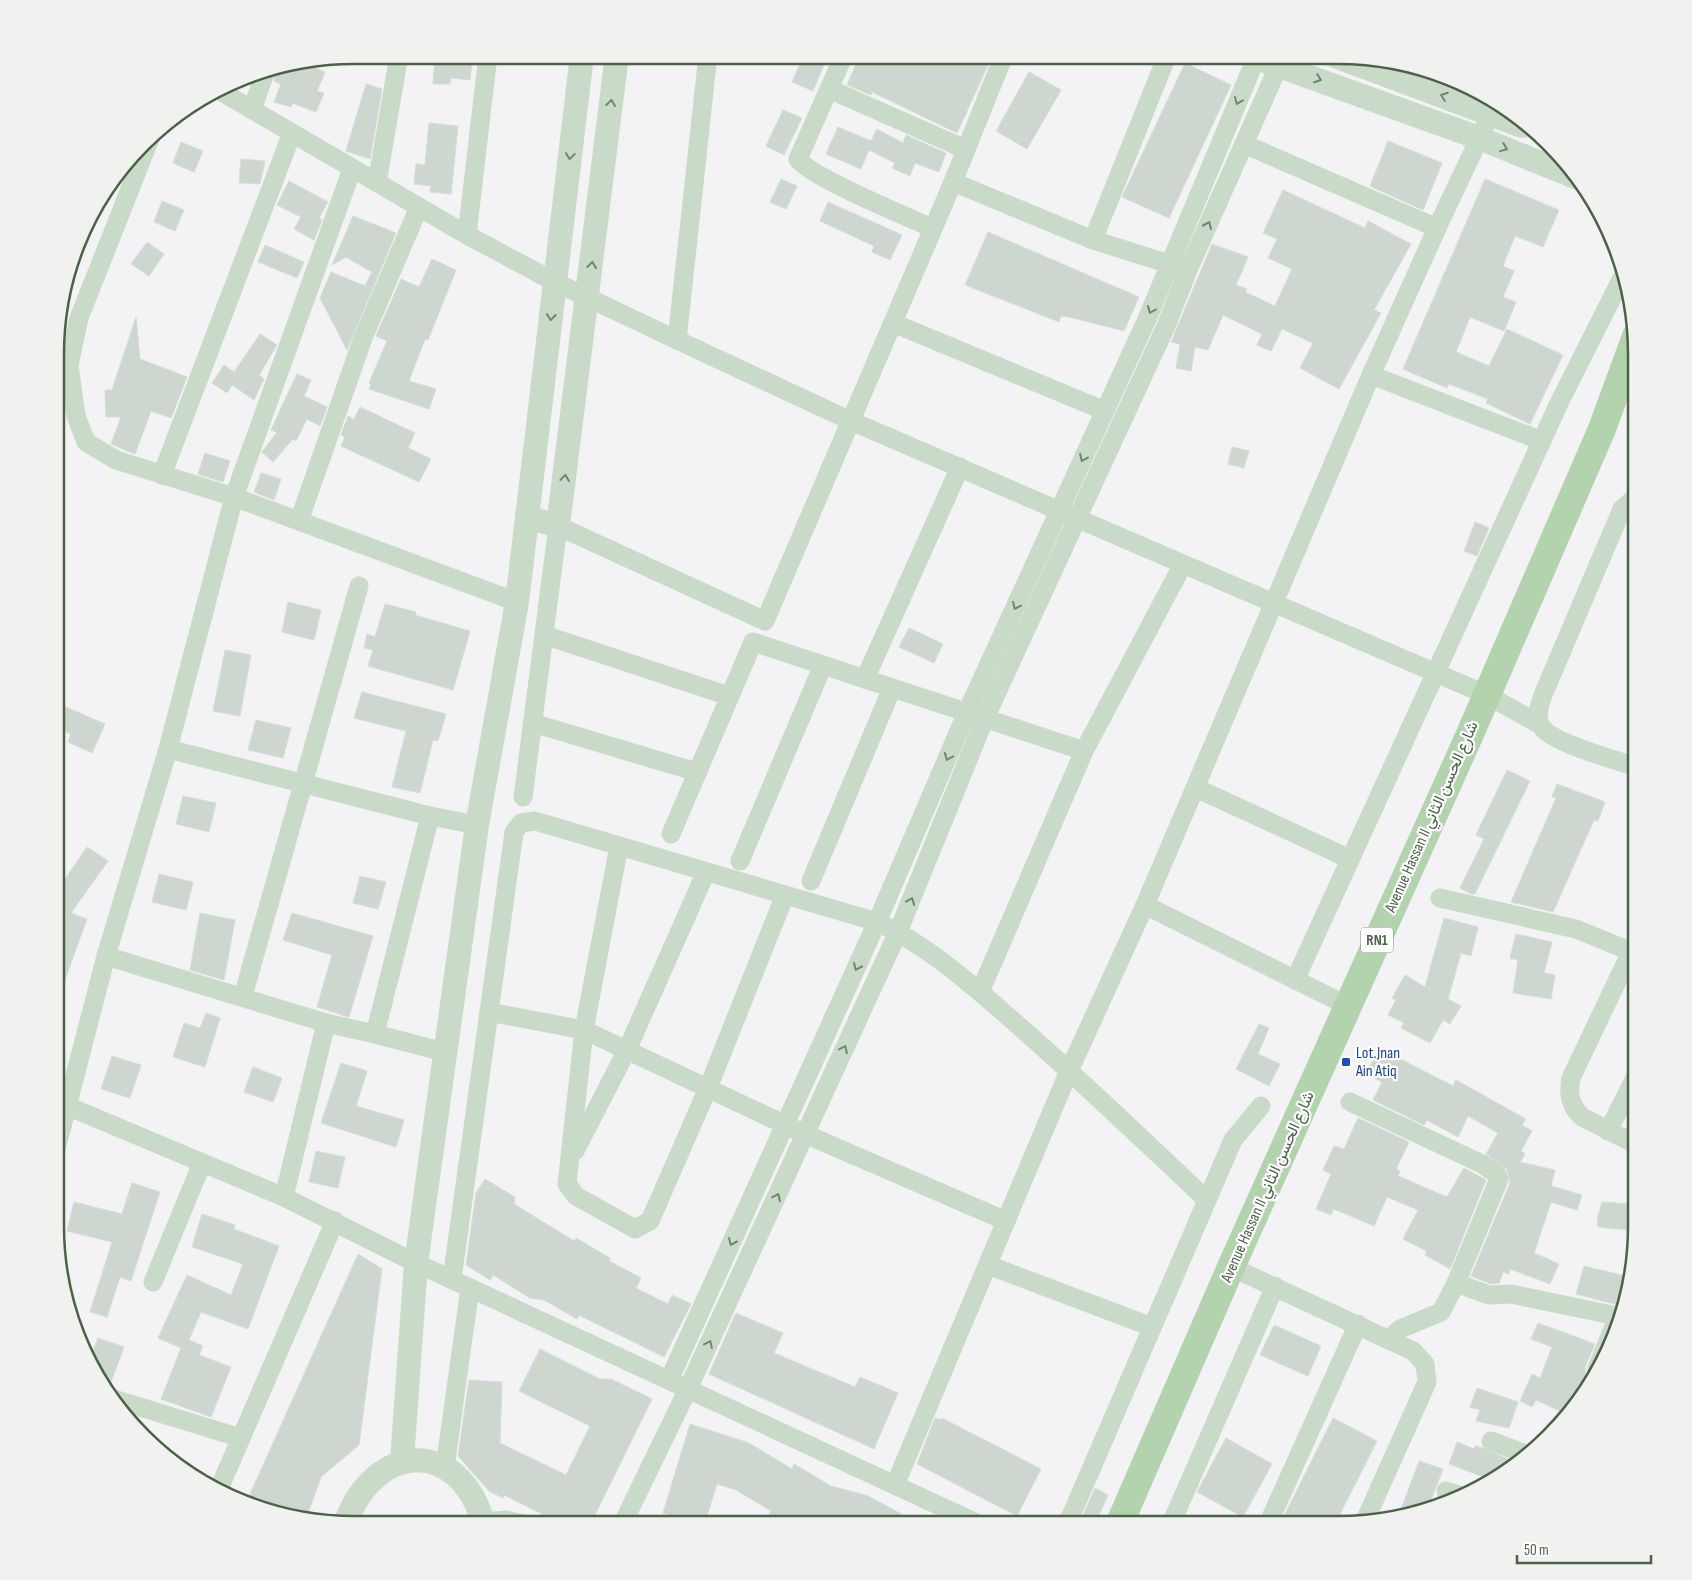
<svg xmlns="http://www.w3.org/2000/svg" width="1692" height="1580" font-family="'Sofia Sans Condensed',Vazirmatn,sans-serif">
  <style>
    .building { fill: #ced7cf; stroke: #d5ded6 }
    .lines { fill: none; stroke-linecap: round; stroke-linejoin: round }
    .minor { stroke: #cadac8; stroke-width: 19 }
    .tertiary { stroke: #cadac8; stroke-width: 24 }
    .primary { stroke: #b3d3af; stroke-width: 28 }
    .oneway { stroke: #71866e }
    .transit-dot { fill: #1a4fb4; stroke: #fff; stroke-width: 2 }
    .labels { text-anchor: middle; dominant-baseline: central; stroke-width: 4.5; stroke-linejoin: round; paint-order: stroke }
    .shield { fill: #fff; stroke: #81917e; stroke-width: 1 }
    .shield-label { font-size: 15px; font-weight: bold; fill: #4b6247 }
    .street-label { font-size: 16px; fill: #4b6247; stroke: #fff }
    .transit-label { font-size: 16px; fill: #164399; stroke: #fff; text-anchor: start }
    .rim { fill: none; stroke: #4b6247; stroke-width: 2.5 }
  </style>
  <rect width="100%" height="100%" fill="#f3f2f4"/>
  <g class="building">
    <polygon points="435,55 466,55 465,61 472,62 470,80 451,78 450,84 433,84"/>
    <polygon points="804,55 828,55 813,91 792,82"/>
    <polygon points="860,55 974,55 989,63 957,133 872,92 871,95 847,85"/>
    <polygon points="304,63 325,72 317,91 324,93 316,112 292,103 291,107 274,102 281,84 274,81 277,68"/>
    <polygon points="1185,63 1231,85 1169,218 1122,197"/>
    <polygon points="1029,72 1061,90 1027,149 996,131"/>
    <polygon points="366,84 382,89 370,159 346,151"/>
    <polygon points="783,110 802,118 784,155 766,146"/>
    <polygon points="429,123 458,126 451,194 430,192 431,186 414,184 416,164 425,165"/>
    <polygon points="838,127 871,141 877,129 903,143 906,135 946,153 939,172 915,163 910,176 892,168 895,163 869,150 861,169 826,154"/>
    <polygon points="1388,141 1442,163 1423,210 1370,186"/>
    <polygon points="181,142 203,151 194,172 173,163"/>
    <polygon points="241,159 265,161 260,184 239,183"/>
    <polygon points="781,179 797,186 786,209 770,202"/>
    <polygon points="1485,179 1559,210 1543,247 1515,236 1503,266 1514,271 1503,297 1516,302 1504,331 1470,317 1456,352 1489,366 1507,329 1563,355 1530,424 1486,403 1488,399 1449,384 1447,388 1403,369"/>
    <polygon points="289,181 328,202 319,218 322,220 314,240 294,229 301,217 277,205"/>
    <polygon points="1283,190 1365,228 1368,221 1411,244 1374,310 1381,313 1339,389 1300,368 1313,343 1282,329 1271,351 1257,345 1262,334 1223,315 1208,350 1195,347 1191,371 1176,368 1180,344 1171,342 1212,244 1248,257 1236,285 1247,289 1245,292 1275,306 1292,269 1268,258 1277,239 1263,233"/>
    <polygon points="162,201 184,210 175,231 154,222"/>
    <polygon points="828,202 902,235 890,260 872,252 874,246 820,221"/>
    <polygon points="353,216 396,233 347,350 320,298 331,272 365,286 372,272 346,257 332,265"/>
    <polygon points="988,232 1139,297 1124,331 1069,317 1061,316 1059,322 965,285"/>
    <polygon points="147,242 164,254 149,276 131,264"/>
    <polygon points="265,245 304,262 297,278 258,262"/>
    <polygon points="432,259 456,270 428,340 425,339 409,381 436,389 429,409 369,389 371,384 369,383 387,341 376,336 401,279 419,287"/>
    <polygon points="136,317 140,359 187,377 171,418 151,411 135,454 111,444 121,417 106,417 105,390 112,390"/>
    <polygon points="260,334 277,345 259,375 264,379 254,400 232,385 227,393 212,383 224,365 234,372"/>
    <polygon points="297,374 311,380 304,396 327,407 320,426 307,419 296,441 293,439 273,462 262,452 277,432 271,430"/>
    <polygon points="360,407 415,433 408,448 431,459 419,482 341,446 345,437 341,435 348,416 354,419"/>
    <polygon points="1232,447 1249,451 1244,468 1228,464"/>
    <polygon points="205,453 230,461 223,482 198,474"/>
    <polygon points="261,473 281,479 274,500 254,492"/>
    <polygon points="1475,522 1489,528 1477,556 1464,551"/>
    <polygon points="288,602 321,610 314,640 282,632"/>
    <polygon points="385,604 416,612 415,615 470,631 453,690 368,666 373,650 364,648 367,634 375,637"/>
    <polygon points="909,628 943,644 934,663 899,647"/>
    <polygon points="225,650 251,655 240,716 213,711"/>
    <polygon points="362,692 446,714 438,741 433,740 420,793 392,787 406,731 354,718"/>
    <polygon points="61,705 105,724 92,753 68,742 71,734 57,728 57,715"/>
    <polygon points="256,720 291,728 283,758 248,750"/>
    <polygon points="1507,770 1530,781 1475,894 1471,894 1460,888 1484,839 1476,835"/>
    <polygon points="1557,784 1605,802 1598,821 1594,820 1553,912 1511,902 1556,798 1552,797"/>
    <polygon points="183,796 216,803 209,832 176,824"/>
    <polygon points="87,847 108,861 71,913 87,919 58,999 56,999 56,908 58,909 64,892 59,888"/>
    <polygon points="159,874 193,882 186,910 152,902"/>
    <polygon points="360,876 386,882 378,909 353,903"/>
    <polygon points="200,913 235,920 224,980 190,970"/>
    <polygon points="292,913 373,936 349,1017 317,1007 332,955 283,940"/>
    <polygon points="1444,918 1478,927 1471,956 1461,953 1448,999 1461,1006 1450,1024 1443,1020 1430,1043 1401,1028 1404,1023 1388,1015 1396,1000 1392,998 1405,975 1425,987"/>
    <polygon points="1516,934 1552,942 1544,973 1555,975 1551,999 1513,993 1518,960 1510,958"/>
    <polygon points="206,1013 220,1018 205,1067 173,1057 184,1023 200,1028"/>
    <polygon points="1259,1024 1269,1028 1258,1054 1280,1064 1269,1086 1236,1069"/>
    <polygon points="1379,1048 1453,1086 1456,1080 1526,1119 1522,1125 1532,1131 1521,1151 1525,1154 1520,1162 1555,1170 1551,1186 1582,1195 1577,1210 1551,1202 1534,1253 1559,1264 1550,1284 1510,1269 1509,1274 1503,1272 1499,1283 1491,1284 1471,1276 1510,1183 1507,1169 1486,1154 1498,1133 1468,1116 1458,1137 1427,1120 1424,1125 1373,1100 1382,1082 1366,1074"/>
    <polygon points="112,1056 141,1065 130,1098 101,1089"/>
    <polygon points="341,1063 367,1071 356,1106 404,1120 396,1147 321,1123"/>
    <polygon points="253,1067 282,1078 273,1102 244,1092"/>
    <polygon points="1358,1118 1409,1142 1396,1169 1400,1171 1398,1176 1447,1197 1464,1168 1486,1180 1450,1269 1425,1255 1427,1251 1403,1239 1418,1210 1387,1197 1374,1226 1334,1209 1331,1215 1316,1209 1331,1174 1323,1170 1334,1146 1344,1149"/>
    <polygon points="316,1151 345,1157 338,1188 309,1182"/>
    <polygon points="485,1179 515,1197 514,1204 574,1241 576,1238 610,1258 609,1261 641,1278 636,1288 668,1304 672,1295 691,1304 664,1357 579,1315 577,1319 544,1300 530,1298 493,1275 490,1280 466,1265 476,1193"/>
    <polygon points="132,1183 160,1192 131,1281 120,1277 107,1317 90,1312 112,1242 67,1231 74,1202 122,1214"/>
    <polygon points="1602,1202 1630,1204 1628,1230 1598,1227 1597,1220"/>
    <polygon points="202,1214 235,1225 234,1229 279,1246 248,1329 201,1312 189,1340 203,1346 199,1355 231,1367 211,1417 161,1399 181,1348 158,1338 187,1275 231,1295 243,1264 192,1247"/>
    <polygon points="358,1254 382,1269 359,1445 321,1477 306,1519 277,1515 246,1503"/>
    <polygon points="1584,1266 1630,1277 1622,1306 1576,1294"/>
    <polygon points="736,1313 783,1333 774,1353 855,1387 860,1377 898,1393 874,1449 709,1374"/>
    <polygon points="1538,1323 1595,1344 1585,1367 1585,1373 1589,1380 1564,1413 1536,1400 1532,1407 1520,1401 1532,1374 1540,1378 1552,1347 1531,1339"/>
    <polygon points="1274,1325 1321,1346 1308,1376 1260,1355"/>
    <polygon points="98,1338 124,1347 108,1390 90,1360"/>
    <polygon points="540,1349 600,1379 611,1379 652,1399 590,1525 564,1525 504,1495 503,1498 489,1491 458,1456 469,1380 502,1382 500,1443 566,1475 590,1426 519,1391"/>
    <polygon points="1477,1388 1518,1402 1509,1428 1476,1421 1480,1410 1470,1407"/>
    <polygon points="935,1418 940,1420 942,1418 1041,1469 1017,1516 917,1464"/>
    <polygon points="1333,1418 1377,1441 1335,1524 1280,1524"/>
    <polygon points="690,1424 749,1443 792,1469 794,1464 831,1486 868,1496 922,1525 763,1525 771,1511 736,1490 717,1484 704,1525 676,1525 680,1518 663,1513"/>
    <polygon points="1226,1438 1272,1464 1243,1517 1197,1492"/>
    <polygon points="1457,1442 1474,1449 1475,1446 1483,1448 1516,1463 1494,1476 1488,1474 1486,1478 1449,1464"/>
    <polygon points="1419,1461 1443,1469 1428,1508 1399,1515"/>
    <polygon points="1095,1488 1108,1495 1096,1522 1083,1516"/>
  </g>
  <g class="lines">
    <g class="minor">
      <path d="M844,55l-46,104c12,18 108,57 134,69"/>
      <polyline points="829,89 965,149"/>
      <polyline points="222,92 467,235 555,282 677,340 851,421 1487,695 1539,724"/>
      <polyline points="252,110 266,70"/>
      <polyline points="151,136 79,318 69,365 76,416 86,442 116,460 234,497 517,602"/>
      <polyline points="1244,144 1437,228 1495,105"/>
      <polyline points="953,182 1093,240 1182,268"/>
      <polyline points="377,183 399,55"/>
      <polyline points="467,235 488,55"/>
      <polyline points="1093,240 1167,56"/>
      <polyline points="893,323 1105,411"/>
      <polyline points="677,340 708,55"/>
      <polyline points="1371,375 1542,441"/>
      <polyline points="162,475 292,133"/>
      <path d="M1636,497l-14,12 -79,186c-3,9 -8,22 -2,31 10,17 75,34 96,41"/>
      <polyline points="299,521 363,338 419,207"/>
      <polyline points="544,635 729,696"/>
      <polyline points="865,679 960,467"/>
      <polyline points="533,723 697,772"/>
      <polyline points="168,749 430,816 477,825"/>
      <polyline points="1084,751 1183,564"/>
      <polyline points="1196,788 1350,859"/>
      <polyline points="523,797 558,526 765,621 953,182 1004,55"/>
      <polyline points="671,834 753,642 1084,751 980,992"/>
      <polyline points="619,846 584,1030 567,1184 576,1196 635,1229 650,1221 708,1088 785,895"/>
      <polyline points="740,861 823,665"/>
      <polyline points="811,881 892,688"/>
      <polyline points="1440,898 1576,929 1637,954"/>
      <polyline points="1145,905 1348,1006"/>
      <path d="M1631,952l-60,126c-3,16 -1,28 11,39l55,28"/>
      <polyline points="106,956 326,1023 375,1034 430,816"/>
      <polyline points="1295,980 1560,401 1623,276"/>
      <polyline points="243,996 359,586"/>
      <polyline points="489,1012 584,1030 805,1134 1006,1221"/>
      <polyline points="375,1034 444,1052"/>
      <polyline points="1350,1102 1482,1164 1497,1174 1499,1179 1456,1283 1441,1312 1400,1329 1389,1340"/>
      <polyline points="67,1106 284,1197 416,1263 981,1525"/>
      <polyline points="1608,1131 1637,1074"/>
      <polyline points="56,1149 106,956 168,749 234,497 352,169"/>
      <polyline points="575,1151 627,1050 706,872"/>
      <polyline points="284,1197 326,1023"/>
      <polyline points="988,1265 1152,1327"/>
      <polyline points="1231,1267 1413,1351 1425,1364 1427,1382 1364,1523"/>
      <path d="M452,1279l62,-447 7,-9 14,-2 342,101c51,23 101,68 143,105 64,56 125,115 187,173"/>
      <polyline points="153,1282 202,1163"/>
      <polyline points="1456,1283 1489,1295 1511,1294 1622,1317"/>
      <polyline points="1596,1371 1618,1316"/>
      <polyline points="669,1380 877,922 967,712 1147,319 1257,56"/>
      <polyline points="114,1399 241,1438 335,1221"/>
      <polyline points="1491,1441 1528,1455"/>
      <polyline points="445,1467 470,1288"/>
      <polyline points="895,1485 1069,1071 1145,905 1371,375 1437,228"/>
      <polyline points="218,1491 241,1438"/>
      <polyline points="1446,1491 1462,1496"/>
      <polyline points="483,1522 506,1520 529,1525"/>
      <polyline points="1171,1524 1275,1286"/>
      <polyline points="1268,1524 1358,1324"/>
      <polyline points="622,1525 688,1389 898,932 985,718 1166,326 1188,270 1283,56"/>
      <polyline points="1067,1525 1233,1140 1261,1106"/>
    </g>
    <g class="tertiary">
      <polyline points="1251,56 1479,138 1575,177"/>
      <polyline points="1335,56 1522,126"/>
      <polyline points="527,517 558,526 617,55"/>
      <polyline points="402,1461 416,1263 477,825 517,602 582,55"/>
      <path d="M345,1524c30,-83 115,-87 139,1"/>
    </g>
    <polyline class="primary" points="1119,1525 1231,1267 1470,734 1602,429 1636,336"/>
  </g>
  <defs><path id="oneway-chevron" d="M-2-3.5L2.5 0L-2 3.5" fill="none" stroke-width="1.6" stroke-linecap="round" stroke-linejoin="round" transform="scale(1.25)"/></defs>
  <g class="oneway">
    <use href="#oneway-chevron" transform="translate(1318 79) rotate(20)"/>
    <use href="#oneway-chevron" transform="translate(1444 96) rotate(-160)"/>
    <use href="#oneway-chevron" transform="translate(1238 101) rotate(113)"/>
    <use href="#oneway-chevron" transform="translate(611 103) rotate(-83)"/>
    <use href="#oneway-chevron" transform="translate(1504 148) rotate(22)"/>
    <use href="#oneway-chevron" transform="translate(570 156) rotate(97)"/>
    <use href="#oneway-chevron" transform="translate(1208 225) rotate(-66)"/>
    <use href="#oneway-chevron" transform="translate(592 265) rotate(-83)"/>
    <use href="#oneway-chevron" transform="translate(1151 310) rotate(113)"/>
    <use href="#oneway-chevron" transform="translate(551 317) rotate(97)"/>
    <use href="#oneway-chevron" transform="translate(1083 458) rotate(115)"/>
    <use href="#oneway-chevron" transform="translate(565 478) rotate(-83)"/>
    <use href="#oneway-chevron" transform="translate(1016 606) rotate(115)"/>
    <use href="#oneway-chevron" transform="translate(948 757) rotate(113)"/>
    <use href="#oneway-chevron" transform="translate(911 901) rotate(-68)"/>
    <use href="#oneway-chevron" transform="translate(857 967) rotate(114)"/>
    <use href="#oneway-chevron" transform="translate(844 1049) rotate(-65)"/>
    <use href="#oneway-chevron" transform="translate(777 1197) rotate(-65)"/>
    <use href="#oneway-chevron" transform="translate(732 1242) rotate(114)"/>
    <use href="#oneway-chevron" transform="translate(709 1344) rotate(-65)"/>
  </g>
  <rect class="transit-dot" x="1341" y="1057" width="10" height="10" rx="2.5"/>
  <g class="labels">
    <rect class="shield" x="1361" y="927.5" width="32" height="25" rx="4"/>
    <g class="shield-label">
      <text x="1377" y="940">RN1</text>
    </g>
    <g class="street-label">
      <text transform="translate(1432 817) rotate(-66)">Avenue Hassan II شارع الحسن الثاني</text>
      <text transform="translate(1268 1187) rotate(-66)">Avenue Hassan II شارع الحسن الثاني</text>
    </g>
    <g class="transit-label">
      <text x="1356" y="1053">Lot.Jnan<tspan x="1356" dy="18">Ain Atiq</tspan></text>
    </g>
  </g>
  <path d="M0 0H1692V1580H0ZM354 64H1338A290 290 0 0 1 1628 354V1226A290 290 0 0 1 1338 1516H354A290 290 0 0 1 64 1226V354A290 290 0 0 1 354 64Z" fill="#f1f2f0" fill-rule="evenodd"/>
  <path class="rim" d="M354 64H1338A290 290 0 0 1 1628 354V1226A290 290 0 0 1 1338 1516H354A290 290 0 0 1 64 1226V354A290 290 0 0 1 354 64Z"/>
  <path d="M1517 1555v8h134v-8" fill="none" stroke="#4b6247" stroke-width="2.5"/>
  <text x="1524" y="1555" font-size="15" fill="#4b6247" stroke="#ffffff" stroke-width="4" paint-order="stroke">50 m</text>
</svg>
